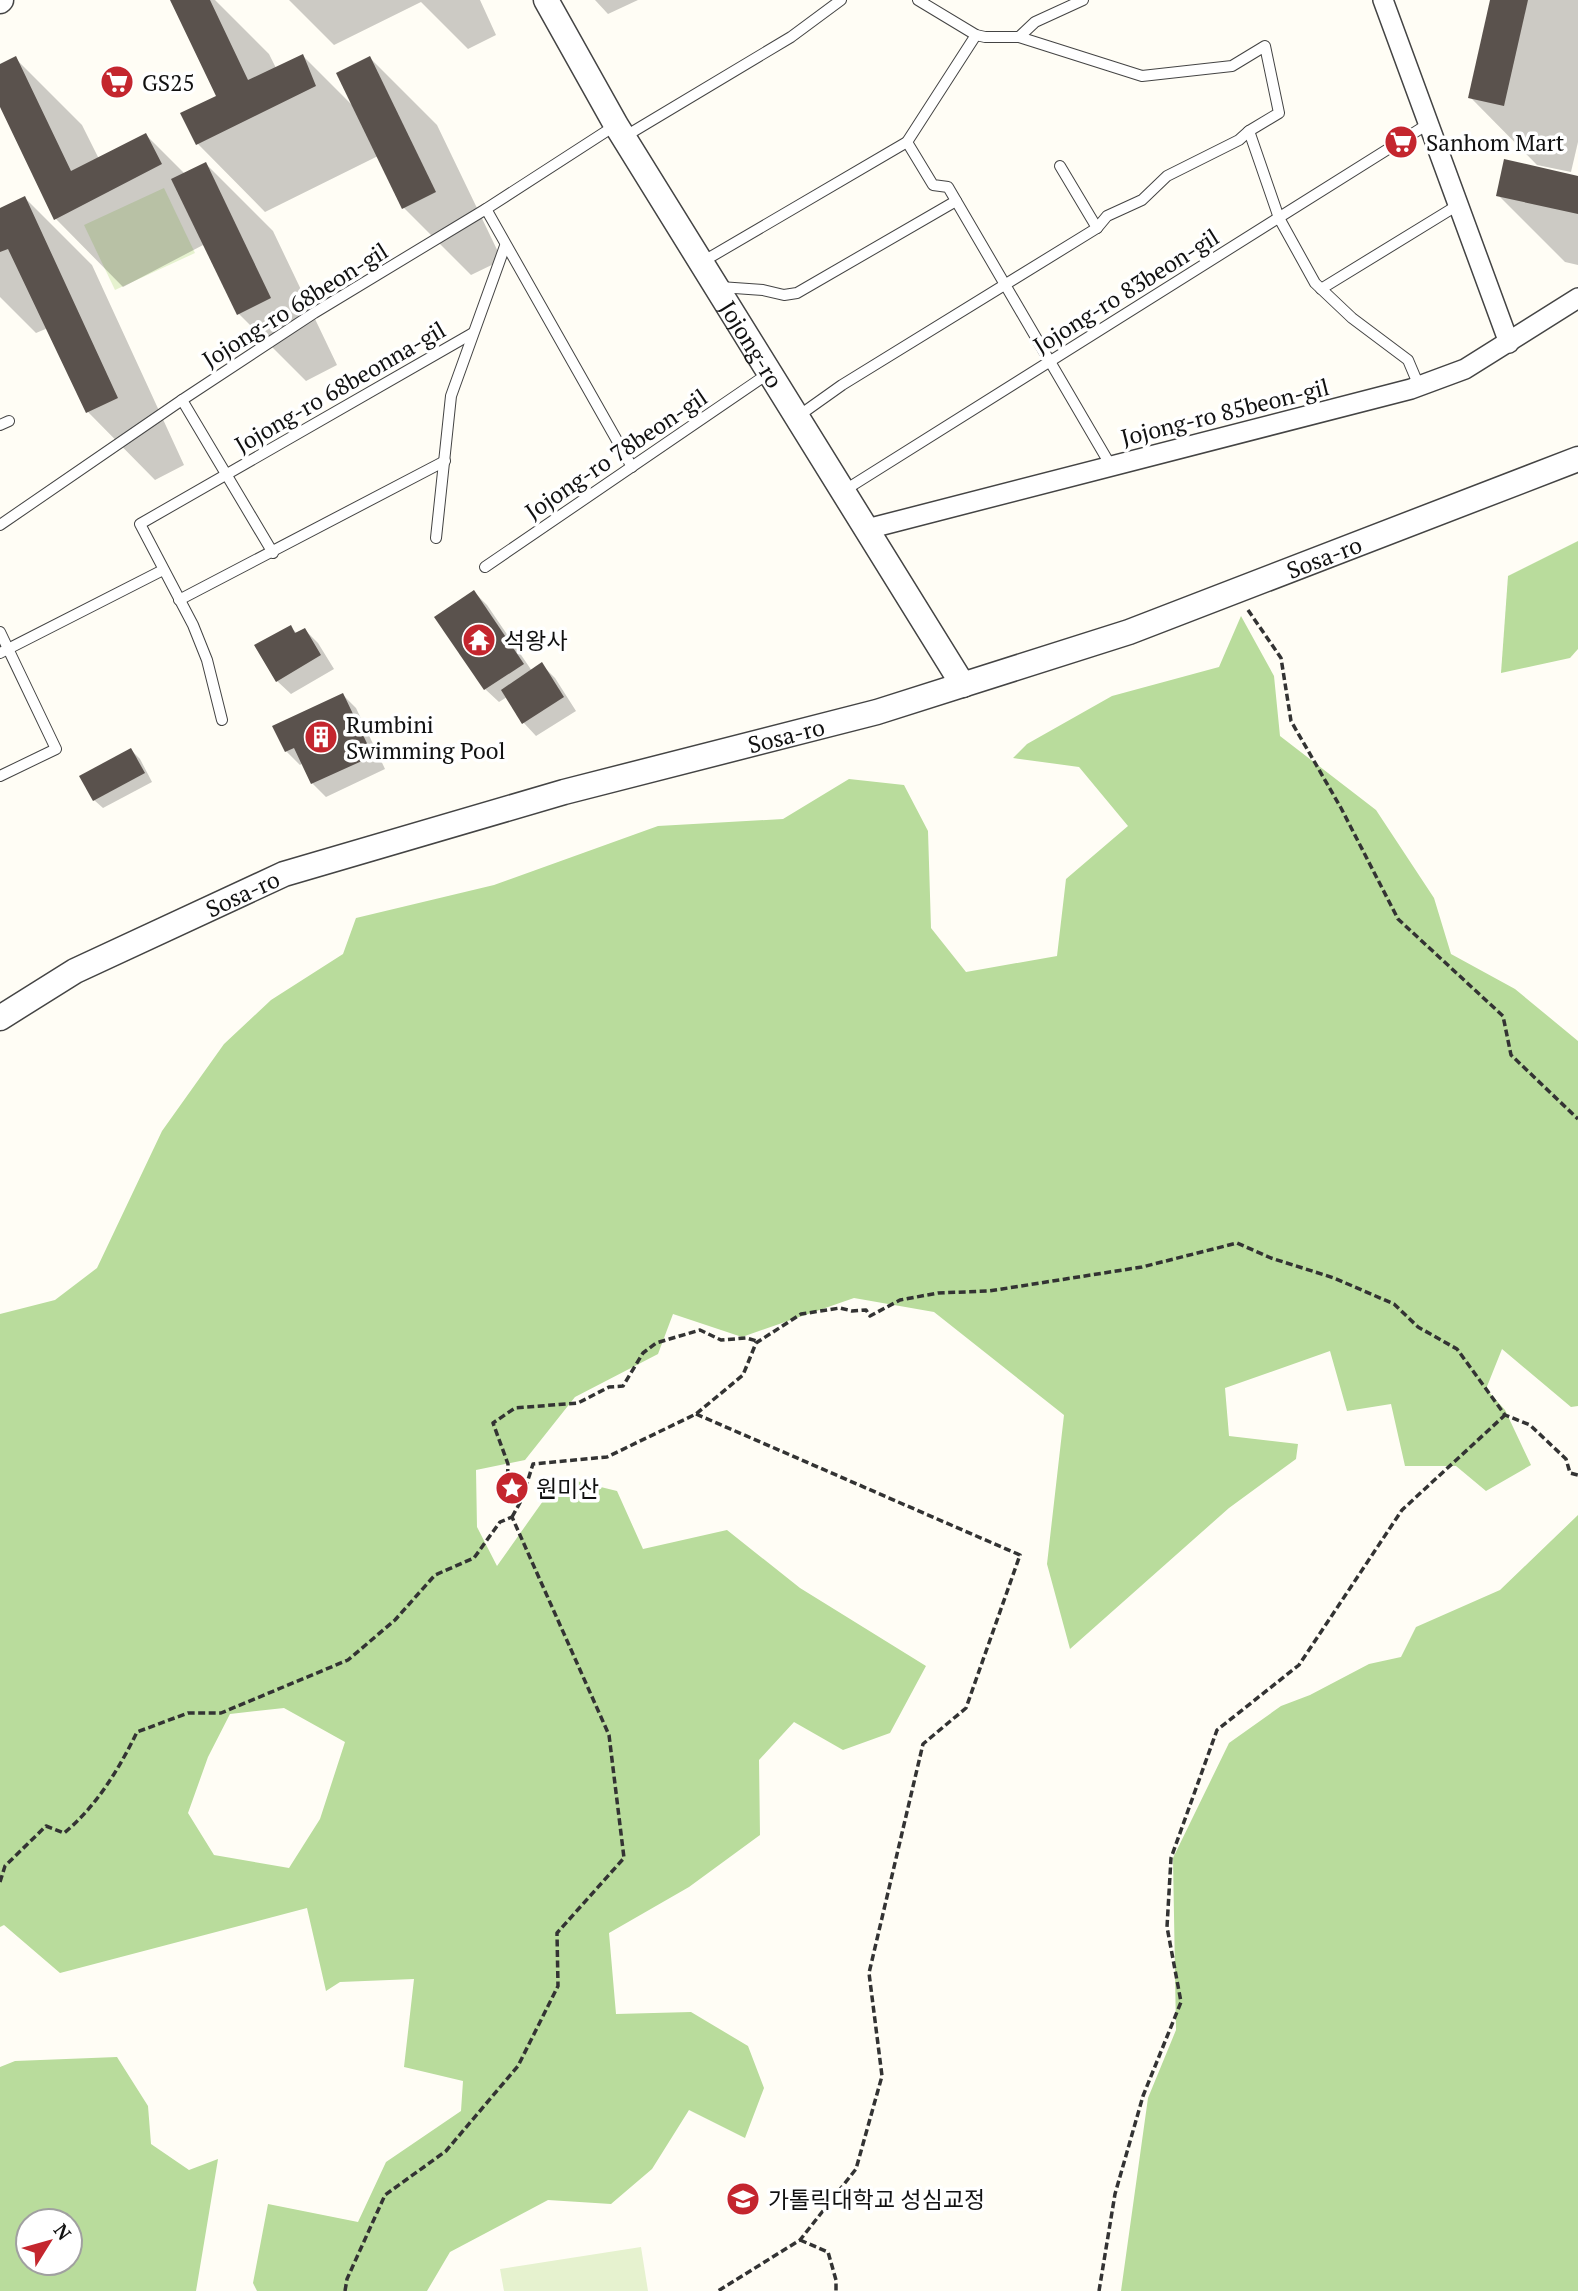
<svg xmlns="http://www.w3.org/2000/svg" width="1578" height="2291" font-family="'PT Serif','Noto Sans KR',serif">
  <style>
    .forest { fill: #b9dc9c; fill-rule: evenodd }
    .pitch { fill: #e6f2cf }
    .shadow { fill: #0003 }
    .building { fill: #5a524d }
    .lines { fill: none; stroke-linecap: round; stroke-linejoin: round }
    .service-casing { stroke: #444; stroke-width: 12 }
    .minor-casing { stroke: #444; stroke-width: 22 }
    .tertiary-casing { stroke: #444; stroke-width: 27 }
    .path { stroke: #333; stroke-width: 3.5; stroke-dasharray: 7 3.5; stroke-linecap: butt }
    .service { stroke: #fff; stroke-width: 10 }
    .minor { stroke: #fff; stroke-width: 19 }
    .tertiary { stroke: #fff; stroke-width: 24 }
    .labels { text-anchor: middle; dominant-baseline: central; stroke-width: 7; stroke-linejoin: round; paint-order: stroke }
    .poi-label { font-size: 23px; fill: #111; stroke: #fff; text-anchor: start }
    .street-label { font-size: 23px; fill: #111; stroke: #fff }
  </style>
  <rect width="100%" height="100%" fill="#fffdf5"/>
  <g class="forest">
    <polygon points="1578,541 1578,649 1570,658 1501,673 1508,576"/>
    <path d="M1241,616l33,60 6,60 96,74 58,88 17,56 64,35 63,52v365l-7,1 -69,-58 -16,40 19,21 26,55 -45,26 -30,-25h-51l-14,-62 -44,7 -17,-60 -105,37 4,48 69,8 -2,15 -67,49 -159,141 -23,-85 17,-149 -130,-103 -80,-14 -112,39 -69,-23 -15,40 -83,43 -50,63 -49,10 1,57 20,39 63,-89 57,14 26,58 84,-19 73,58 126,78 -36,67 -47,17 -49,-28 -35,38 1,75 -71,52 -80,46 7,81 75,-2 57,34 16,42 -19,50 -56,-28 -37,59 -41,35 -63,-4 -98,52 -23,39h-170l-4,-8 15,-79 90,18 28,-60 75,-51 2,-30 -59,-14 10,-88 -74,3 -14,9 -19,-83 -247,65 -56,-48 -4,2v-613l55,-14 42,-32 65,-137 62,-87 47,-44 72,-46 13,-36 138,-33 164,-59 125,-7 66,-40 55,6 24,46 3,97 35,44 91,-16 9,-77 62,-53 -49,-59 -66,-9 14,-14 85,-48 107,-29zM284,1708l61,34 -25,77 -31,49 -75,-13 -26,-42 20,-56 22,-43z"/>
    <polygon points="1578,1515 1578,2291 1121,2291 1148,2098 1176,2030 1173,1858 1229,1743 1281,1706 1310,1695 1369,1664 1401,1657 1416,1627 1500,1590"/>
    <path d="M117,2057l31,49 3,38 38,26 29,-11 -22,132h-196v-224l15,-6zM28,2221h42v42h-42z"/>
  </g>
  <g class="pitch">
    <polygon points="164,188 195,253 115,290 84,225"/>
    <polygon points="641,2247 648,2291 504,2291 500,2269"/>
  </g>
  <g class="shadow">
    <polygon points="175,0 215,0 269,54 276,68 303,56 353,106 370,58 437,125 502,260 471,275 404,208 378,156 265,212 198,144 183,114 218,97"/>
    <polygon points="289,0 480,0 496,35 468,49 421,2 334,45"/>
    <polygon points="595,0 638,0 608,14"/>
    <polygon points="1491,0 1578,0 1578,142 1571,172 1537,165 1470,97"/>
    <polygon points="15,58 82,125 99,159 146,135 185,174 206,164 273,231 337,365 306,381 239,314 205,244 123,287 56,219 0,103 0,66"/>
    <polygon points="1578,178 1578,265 1565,262 1498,195"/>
    <polygon points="25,198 92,265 184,465 155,480 88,412 48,328 36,333 0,297 0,210"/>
    <polygon points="474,592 487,605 532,671 542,665 555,678 576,711 536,736 523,722 507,697 499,702 485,689"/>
    <polygon points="290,627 298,634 305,630 318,643 334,669 291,694 277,681"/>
    <polygon points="343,695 356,708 385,769 326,797 312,783 303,763 300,765 286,751"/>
    <polygon points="131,750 140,759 152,782 103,808 94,800"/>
  </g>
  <g class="building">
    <polygon points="170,0 210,0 248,80 303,54 316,86 196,145 180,113 216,96"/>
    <polygon points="1490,0 1528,0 1504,106 1468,98"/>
    <polygon points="16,56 71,171 146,133 162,164 54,220 0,107 0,64"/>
    <polygon points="370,56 436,192 402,209 336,73"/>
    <polygon points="1504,159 1578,176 1578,214 1496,196"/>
    <polygon points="206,162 271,298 237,315 171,179"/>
    <polygon points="25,196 118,398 86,413 8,249 0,252 0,208"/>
    <polygon points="474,590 524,664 484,690 434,617"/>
    <polygon points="291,625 295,633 305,628 321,655 276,682 254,645"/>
    <polygon points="542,662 564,697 522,724 501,690"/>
    <polygon points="343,693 373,756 311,784 294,748 285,752 272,726"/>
    <polygon points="131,748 145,773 93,801 79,776"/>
  </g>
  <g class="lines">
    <defs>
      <g id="service">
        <polyline points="918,0 976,35 985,37 1019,37 1142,76 1232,66 1265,46 1279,113 1249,131 1279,218 1315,283 1352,318 1408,360 1419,386"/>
        <polyline points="1019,37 1035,22 1083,0"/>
        <polyline points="624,137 791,37 841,0"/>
        <polyline points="907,142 933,185 948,187 1111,466"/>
        <polyline points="1060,166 1097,228"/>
        <polyline points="486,209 632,467"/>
        <polyline points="702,262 907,142 976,35"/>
        <polyline points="720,287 763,290 784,295 797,293 956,201"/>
        <polyline points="1321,289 1458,205"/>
        <polyline points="182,400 273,553"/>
        <polyline points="797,417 842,385 1097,228 1107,216 1142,200 1167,176 1239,140 1249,131"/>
        <polyline points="0,425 9,421"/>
        <polyline points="845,490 1428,124"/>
        <polyline points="0,525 182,400 314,313 486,209 616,125"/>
        <polyline points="436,538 451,396 505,246"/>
        <polyline points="485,567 769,373"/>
        <polyline points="179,600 445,461"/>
        <polyline points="0,632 56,749 0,776"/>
        <polyline points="0,653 163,570"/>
        <polyline points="222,720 207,660 193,625 140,524 473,333"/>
      </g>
      <g id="minor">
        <polyline points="1383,0 1509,343"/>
        <polyline points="867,529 1411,389 1465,369 1578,298"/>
      </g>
      <g id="tertiary">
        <path id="s1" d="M546,0l70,125 347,560"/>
        <polyline points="0,1 1,0"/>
        <path id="s2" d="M0,1018l75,-47 209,-97 280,-82 313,-80 252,-80 449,-173"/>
      </g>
    </defs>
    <use href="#service" class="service-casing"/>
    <use href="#minor" class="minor-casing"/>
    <use href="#tertiary" class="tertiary-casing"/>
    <g class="path">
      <polyline points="1248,610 1281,658 1291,721 1341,808 1398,919 1503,1016 1511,1055 1578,1119"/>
      <polyline points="696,1414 1020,1555 966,1708 923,1744 869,1973 882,2076 856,2169 800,2240 718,2291"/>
      <polyline points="519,1503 507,1489 508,1464 493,1423 515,1408 578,1403 609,1387 623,1386 643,1353 656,1343 700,1330 721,1340 746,1338 757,1341"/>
      <polyline points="512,1517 522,1499 533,1464 607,1457 696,1414 743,1375 756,1343 801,1314 840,1308 852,1311 866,1310 870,1316 900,1300 938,1293 989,1291 1142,1267 1237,1243 1271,1258 1334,1278 1394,1304 1418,1327 1457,1349 1505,1415 1530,1425 1566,1459 1570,1473 1578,1475"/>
      <path d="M0,1882l5,-16 41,-40 18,7c32,-26 55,-64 73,-101l51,-19h33l127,-53 47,-40 40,-45 39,-17 26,-36 12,-5"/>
      <polyline points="800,2240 828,2252 836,2280 836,2291"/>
      <polyline points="345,2291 347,2279 385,2195 446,2151 518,2066 558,1986 557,1933 624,1858 609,1735 512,1517"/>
      <polyline points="1099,2291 1115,2194 1143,2096 1181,2002 1167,1927 1171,1858 1217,1730 1299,1665 1402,1510 1505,1415"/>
    </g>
    <use href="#service" class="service"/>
    <use href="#minor" class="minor"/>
    <use href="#tertiary" class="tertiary"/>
  </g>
  <defs>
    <symbol id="supermarket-disc" viewBox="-11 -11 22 22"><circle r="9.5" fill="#c4262e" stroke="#fff"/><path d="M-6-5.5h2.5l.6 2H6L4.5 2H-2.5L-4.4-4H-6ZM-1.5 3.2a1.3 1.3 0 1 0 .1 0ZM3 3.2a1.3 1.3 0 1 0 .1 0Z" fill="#fff"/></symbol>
    <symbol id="temple-disc" viewBox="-11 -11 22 22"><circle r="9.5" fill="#c4262e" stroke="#fff"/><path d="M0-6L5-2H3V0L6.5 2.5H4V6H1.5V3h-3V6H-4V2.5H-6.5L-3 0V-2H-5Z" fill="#fff"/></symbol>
    <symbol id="building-disc" viewBox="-11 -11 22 22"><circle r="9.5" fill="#c4262e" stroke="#fff"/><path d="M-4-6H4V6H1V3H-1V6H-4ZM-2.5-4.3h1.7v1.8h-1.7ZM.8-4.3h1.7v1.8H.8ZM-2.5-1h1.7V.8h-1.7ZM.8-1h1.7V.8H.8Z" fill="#fff"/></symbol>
    <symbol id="sight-disc" viewBox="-11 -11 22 22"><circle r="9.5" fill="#c4262e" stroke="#fff"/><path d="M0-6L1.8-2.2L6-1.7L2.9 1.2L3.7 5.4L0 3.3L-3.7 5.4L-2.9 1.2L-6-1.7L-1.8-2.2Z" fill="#fff"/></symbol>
    <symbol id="university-disc" viewBox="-11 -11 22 22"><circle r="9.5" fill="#c4262e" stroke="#fff"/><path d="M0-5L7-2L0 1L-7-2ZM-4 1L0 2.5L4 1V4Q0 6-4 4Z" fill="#fff"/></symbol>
  </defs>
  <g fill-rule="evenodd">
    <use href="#supermarket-disc" x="98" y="63" width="38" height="38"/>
    <use href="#supermarket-disc" x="1382" y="123" width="38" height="38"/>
    <use href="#temple-disc" x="460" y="621" width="38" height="38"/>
    <use href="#building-disc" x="302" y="718" width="38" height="38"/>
    <use href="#sight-disc" x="493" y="1469" width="38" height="38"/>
    <use href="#university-disc" x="724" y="2180" width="38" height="38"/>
  </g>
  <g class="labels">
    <g class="poi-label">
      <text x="142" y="82">GS25</text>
      <text x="1426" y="142">Sanhom Mart</text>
      <text x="504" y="640">석왕사</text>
      <text x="346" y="724">Rumbini<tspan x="346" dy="26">Swimming Pool</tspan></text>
      <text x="536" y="1488">원미산</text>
      <text x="768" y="2199">가톨릭대학교 성심교정</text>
    </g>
    <g class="street-label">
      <text transform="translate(1126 291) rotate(-32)">Jojong-ro 83beon-gil</text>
      <text transform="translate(295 305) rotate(-32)">Jojong-ro 68beon-gil</text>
      <text stroke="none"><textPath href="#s1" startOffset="401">Jojong-ro</textPath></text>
      <text transform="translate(340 387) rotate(-30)">Jojong-ro 68beonna-gil</text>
      <text transform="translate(1225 412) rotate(-14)">Jojong-ro 85beon-gil</text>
      <text transform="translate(616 454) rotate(-34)">Jojong-ro 78beon-gil</text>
      <text stroke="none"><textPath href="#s2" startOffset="1407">Sosa-ro</textPath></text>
      <text stroke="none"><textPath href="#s2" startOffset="840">Sosa-ro</textPath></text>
      <text stroke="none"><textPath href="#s2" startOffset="273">Sosa-ro</textPath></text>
    </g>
  </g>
  <g transform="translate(49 2242) rotate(53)"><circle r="33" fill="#ffffff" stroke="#a0a0a0" stroke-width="2"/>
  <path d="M0-5L12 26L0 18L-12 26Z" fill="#c4262e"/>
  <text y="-10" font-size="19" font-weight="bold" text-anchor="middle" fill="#111111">N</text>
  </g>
</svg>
